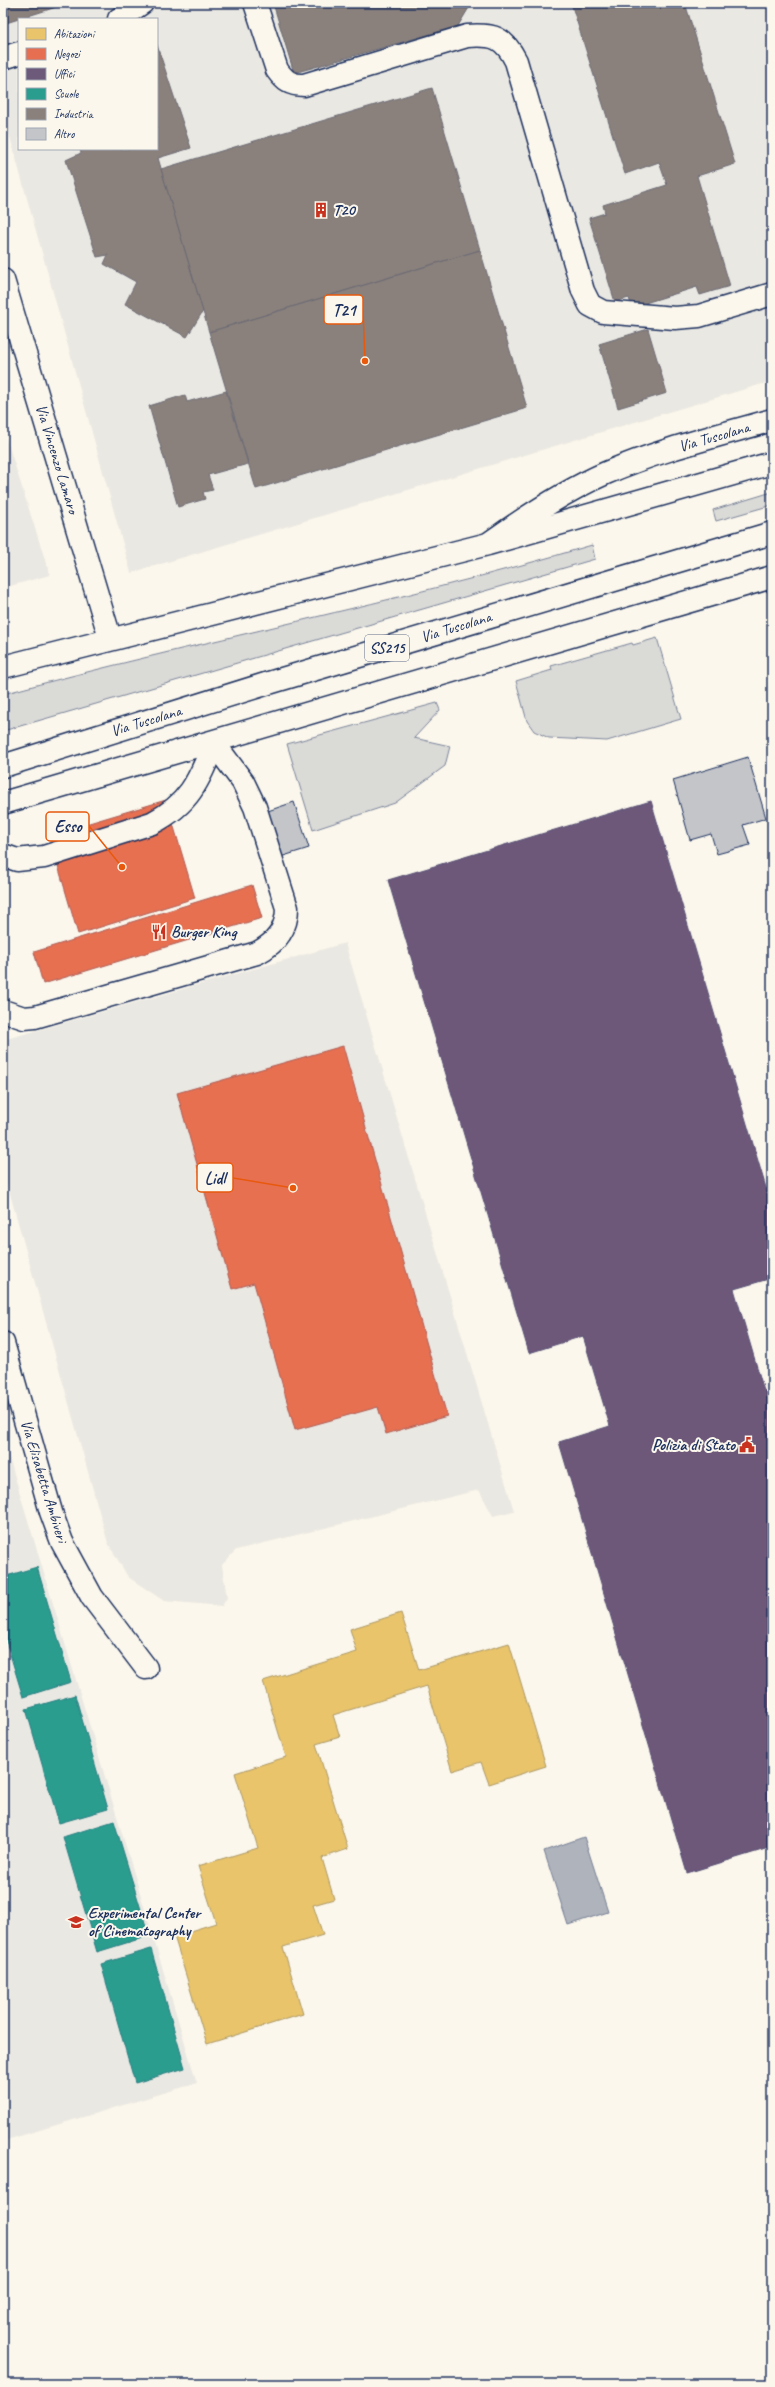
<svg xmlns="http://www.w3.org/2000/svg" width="775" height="2387" font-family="Caveat,sans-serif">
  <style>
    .built { fill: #eae8e2; fill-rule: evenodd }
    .green { fill: #dadad7; stroke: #7a849a }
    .water { fill: #afb3bb; stroke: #747e96 }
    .homes { fill: #e9c46a; stroke: #ab9766 }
    .shops { fill: #e76f51; stroke: #aa5c55 }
    .offices { fill: #6d597a; stroke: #544c72 }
    .schools { fill: #2a9d8f; stroke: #267c80 }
    .industry { fill: #8a817c; stroke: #696873 }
    .building { fill: #c3c5c9; stroke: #1b2f5e }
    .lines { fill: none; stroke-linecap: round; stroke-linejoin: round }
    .minor-casing { stroke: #1b2f5e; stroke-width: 25 }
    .major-casing { stroke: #1b2f5e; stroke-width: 25 }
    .minor { stroke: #fbf7ec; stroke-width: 22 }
    .major { stroke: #fbf7ec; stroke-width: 22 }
    .labels { text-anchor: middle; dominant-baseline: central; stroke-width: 4; stroke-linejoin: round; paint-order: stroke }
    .shield { fill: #fbf7ec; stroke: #5e6b89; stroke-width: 1 }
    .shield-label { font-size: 15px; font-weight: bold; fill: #1b2f5e }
    .poi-label { font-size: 16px; font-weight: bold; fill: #1b2f5e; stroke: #fbf7ec; text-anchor: start }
    .street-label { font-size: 16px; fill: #1b2f5e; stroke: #fbf7ec }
    .leader { fill: none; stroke: #e8590c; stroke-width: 1.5 }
    .callout-dot { fill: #e8590c; stroke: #fbf7ec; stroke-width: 1.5 }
    .callout { fill: #fbf7ec; stroke: #e8590c; stroke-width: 1.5 }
    .callout-label { font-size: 17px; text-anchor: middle; font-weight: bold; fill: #1b2f5e }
  </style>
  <rect width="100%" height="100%" fill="#fbf7ec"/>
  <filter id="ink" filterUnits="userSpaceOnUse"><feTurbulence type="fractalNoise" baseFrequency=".025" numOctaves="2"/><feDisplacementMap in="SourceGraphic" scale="8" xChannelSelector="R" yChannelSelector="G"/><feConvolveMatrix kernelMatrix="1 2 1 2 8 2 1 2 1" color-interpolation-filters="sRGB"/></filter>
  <g filter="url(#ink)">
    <g class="built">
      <path d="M3,3h769v378l-641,192 -128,-461zM19,19h138v130h-138z"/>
      <polygon points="3,428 50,575 3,588"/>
      <polygon points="345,943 514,1511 493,1516 479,1490 236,1550 222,1565 227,1598 222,1606 164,1601 128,1577 108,1543 3,1169 3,1040"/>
      <polygon points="3,1437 197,2083 3,2141"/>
    </g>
    <g class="green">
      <polygon points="772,492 772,505 716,521 713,510"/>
      <path d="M592,545l3,14 -592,172v-37c195,-53 394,-91 589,-149z"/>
      <polygon points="657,638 681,719 607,741 549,738 534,731 527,721 516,681 552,670 551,666 632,643 633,645"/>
      <polygon points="437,703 440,710 414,738 450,746 445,766 395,803 313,830 287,744"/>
    </g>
    <polygon class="water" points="584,1837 608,1912 568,1925 544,1851"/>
    <polygon class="homes" points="401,1613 419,1670 509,1643 546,1766 489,1784 481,1762 452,1771 427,1686 333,1715 340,1737 316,1744 348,1849 322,1858 334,1899 313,1905 323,1935 283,1947 303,2014 207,2044 174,1936 216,1923 198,1866 258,1848 235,1773 286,1757 263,1681 357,1652 350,1629"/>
    <g class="shops">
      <polygon points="166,800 195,898 78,934 49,835"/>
      <polygon points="252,885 262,918 43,984 34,952"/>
      <polygon points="343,1046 447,1416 386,1434 378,1407 295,1430 254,1283 232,1289 177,1093"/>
    </g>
    <polygon class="offices" points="651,801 772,1208 772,1278 734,1289 764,1391 772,1389 772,1847 687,1873 559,1442 610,1426 583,1336 529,1353 388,880"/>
    <g class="schools">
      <polygon points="37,1567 71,1682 23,1697 3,1631 3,1577"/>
      <polygon points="75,1695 108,1809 59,1823 26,1709"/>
      <polygon points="114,1821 149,1936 97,1952 63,1837"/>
      <polygon points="151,1949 185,2068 135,2083 101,1964"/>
    </g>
    <g class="industry">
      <polygon points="3,3 69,3 3,24"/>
      <polygon points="273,3 469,3 470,6 458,26 294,73"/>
      <polygon points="571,3 685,3 735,164 697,176 730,286 700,295 697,287 632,307 629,298 615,302 589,218 605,213 603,205 667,185 659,162 625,174"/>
      <polygon points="157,45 191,148 158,158 203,311 187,337 125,304 136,282 104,264 108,255 97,257 66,160 81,153 80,149 157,149"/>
      <polygon points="432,88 480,250 209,332 161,169"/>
      <polygon points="480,250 527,408 256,489 209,332"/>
      <polygon points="648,329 667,393 618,408 599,344"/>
      <polygon points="226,391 248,464 208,475 213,490 203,492 205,499 178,507 149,406 185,395 187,402"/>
    </g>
    <g class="building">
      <polygon points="748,757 766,818 743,825 750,845 717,854 711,834 690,840 673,780"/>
      <polygon points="294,802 309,848 274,859 259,814"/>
    </g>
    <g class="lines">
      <defs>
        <g id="minor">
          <path d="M255,3l22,67c8,11 13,15 27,15l163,-49c27,-2 37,1 49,25l67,230 7,14 13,7 72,6 24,-2 73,-22"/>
          <polyline points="119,19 142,3"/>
          <polyline points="3,58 19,53"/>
          <polyline points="3,280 110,638"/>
          <path d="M491,542c36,-26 74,-51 115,-69 53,-23 111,-37 166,-53"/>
          <polyline points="3,803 772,577"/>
          <path d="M3,855l14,5 27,-3 108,-34c38,-19 47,-43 62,-80"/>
          <path d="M3,1011l21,7 11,-1 222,-64c19,-10 30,-23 30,-45l-32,-101 -12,-25 -29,-39"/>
          <polyline points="3,1343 51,1512 62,1542 92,1597 146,1668"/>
        </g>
        <g id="major">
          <polyline points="3,667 488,544 772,463"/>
          <polyline points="3,766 272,682 772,533"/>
        </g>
      </defs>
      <use href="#minor" class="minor-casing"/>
      <use href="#major" class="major-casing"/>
      <use href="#minor" class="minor"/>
      <use href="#major" class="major"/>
    </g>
  </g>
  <defs>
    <symbol id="building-bare" viewBox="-9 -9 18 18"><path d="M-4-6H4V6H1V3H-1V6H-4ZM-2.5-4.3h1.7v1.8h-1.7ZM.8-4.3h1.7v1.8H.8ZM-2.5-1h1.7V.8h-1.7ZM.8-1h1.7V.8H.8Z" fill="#c8321e" stroke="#fbf7ec" stroke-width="2.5" paint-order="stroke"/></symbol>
    <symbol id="restaurant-bare" viewBox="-9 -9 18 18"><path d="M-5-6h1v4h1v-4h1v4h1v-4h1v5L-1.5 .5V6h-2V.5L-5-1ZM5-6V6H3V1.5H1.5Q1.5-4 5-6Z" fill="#c8321e" stroke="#fbf7ec" stroke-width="2.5" paint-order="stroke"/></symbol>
    <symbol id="civic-bare" viewBox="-9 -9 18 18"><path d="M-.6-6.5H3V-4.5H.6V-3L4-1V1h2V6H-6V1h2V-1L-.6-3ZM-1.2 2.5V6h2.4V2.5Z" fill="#c8321e" stroke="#fbf7ec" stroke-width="2.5" paint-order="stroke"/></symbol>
    <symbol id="university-bare" viewBox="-9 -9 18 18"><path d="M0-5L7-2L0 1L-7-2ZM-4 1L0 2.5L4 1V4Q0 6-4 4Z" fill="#c8321e" stroke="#fbf7ec" stroke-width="2.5" paint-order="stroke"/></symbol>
  </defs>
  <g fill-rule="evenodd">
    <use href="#building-bare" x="310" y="199" width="22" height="22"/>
    <use href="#restaurant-bare" x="148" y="921" width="22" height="22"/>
    <use href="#civic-bare" x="736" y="1434" width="22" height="22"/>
    <use href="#university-bare" x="65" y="1911" width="22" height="22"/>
  </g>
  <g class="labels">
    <rect class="shield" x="365" y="635" width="44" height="26" rx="3"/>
    <g class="shield-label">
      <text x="387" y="648">SS215</text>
    </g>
    <g class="poi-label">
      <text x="333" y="210">T20</text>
      <text x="171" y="932">Burger King</text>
      <text x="735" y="1445" text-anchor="end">Polizia di Stato</text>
      <text x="88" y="1913">Experimental Center<tspan x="88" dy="18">of Cinematography</tspan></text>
    </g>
    <g class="street-label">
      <text transform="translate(714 437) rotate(-16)">Via Tuscolana</text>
      <text transform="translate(57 459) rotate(73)">Via Vincenzo Lamaro</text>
      <text transform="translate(456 627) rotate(-17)">Via Tuscolana</text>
      <text transform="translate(146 721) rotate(-17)">Via Tuscolana</text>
      <text transform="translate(44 1481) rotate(73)">Via Elisabetta Ambiveri</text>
    </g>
  </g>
  <path class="leader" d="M365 361L363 310M122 867L89 826M293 1188L233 1178"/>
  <g class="callout-dot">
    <circle cx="365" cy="361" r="4"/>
    <circle cx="122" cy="867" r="4"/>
    <circle cx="293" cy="1188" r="4"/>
  </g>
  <g class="callout">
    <rect x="324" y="295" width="39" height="29" rx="4"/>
    <rect x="46" y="812" width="43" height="29" rx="4"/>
    <rect x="197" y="1163" width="36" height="29" rx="4"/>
  </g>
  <g class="callout-label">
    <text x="344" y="316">T21</text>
    <text x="68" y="832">Esso</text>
    <text x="215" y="1184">Lidl</text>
  </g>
  <rect width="775" height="2387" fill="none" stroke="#fbf7ec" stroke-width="16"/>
  <rect x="8" y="8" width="759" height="2371" fill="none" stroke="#1b2f5e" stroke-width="1.5" filter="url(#ink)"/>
  <rect x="18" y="18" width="140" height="132" fill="#fbf7ec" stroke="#a1a7b3"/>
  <rect x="26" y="28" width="20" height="12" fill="#e9c46a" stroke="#a1a7b3"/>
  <text x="54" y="38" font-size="12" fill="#1b2f5e">Abitazioni</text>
  <rect x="26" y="48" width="20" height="12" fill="#e76f51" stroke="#a1a7b3"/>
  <text x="54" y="58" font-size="12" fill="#1b2f5e">Negozi</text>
  <rect x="26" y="68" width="20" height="12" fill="#6d597a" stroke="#a1a7b3"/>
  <text x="54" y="78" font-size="12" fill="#1b2f5e">Uffici</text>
  <rect x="26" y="88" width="20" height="12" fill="#2a9d8f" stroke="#a1a7b3"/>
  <text x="54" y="98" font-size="12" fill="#1b2f5e">Scuole</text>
  <rect x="26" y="108" width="20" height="12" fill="#8a817c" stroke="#a1a7b3"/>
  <text x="54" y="118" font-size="12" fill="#1b2f5e">Industria</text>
  <rect x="26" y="128" width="20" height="12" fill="#c3c5c9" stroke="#a1a7b3"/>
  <text x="54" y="138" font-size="12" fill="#1b2f5e">Altro</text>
</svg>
